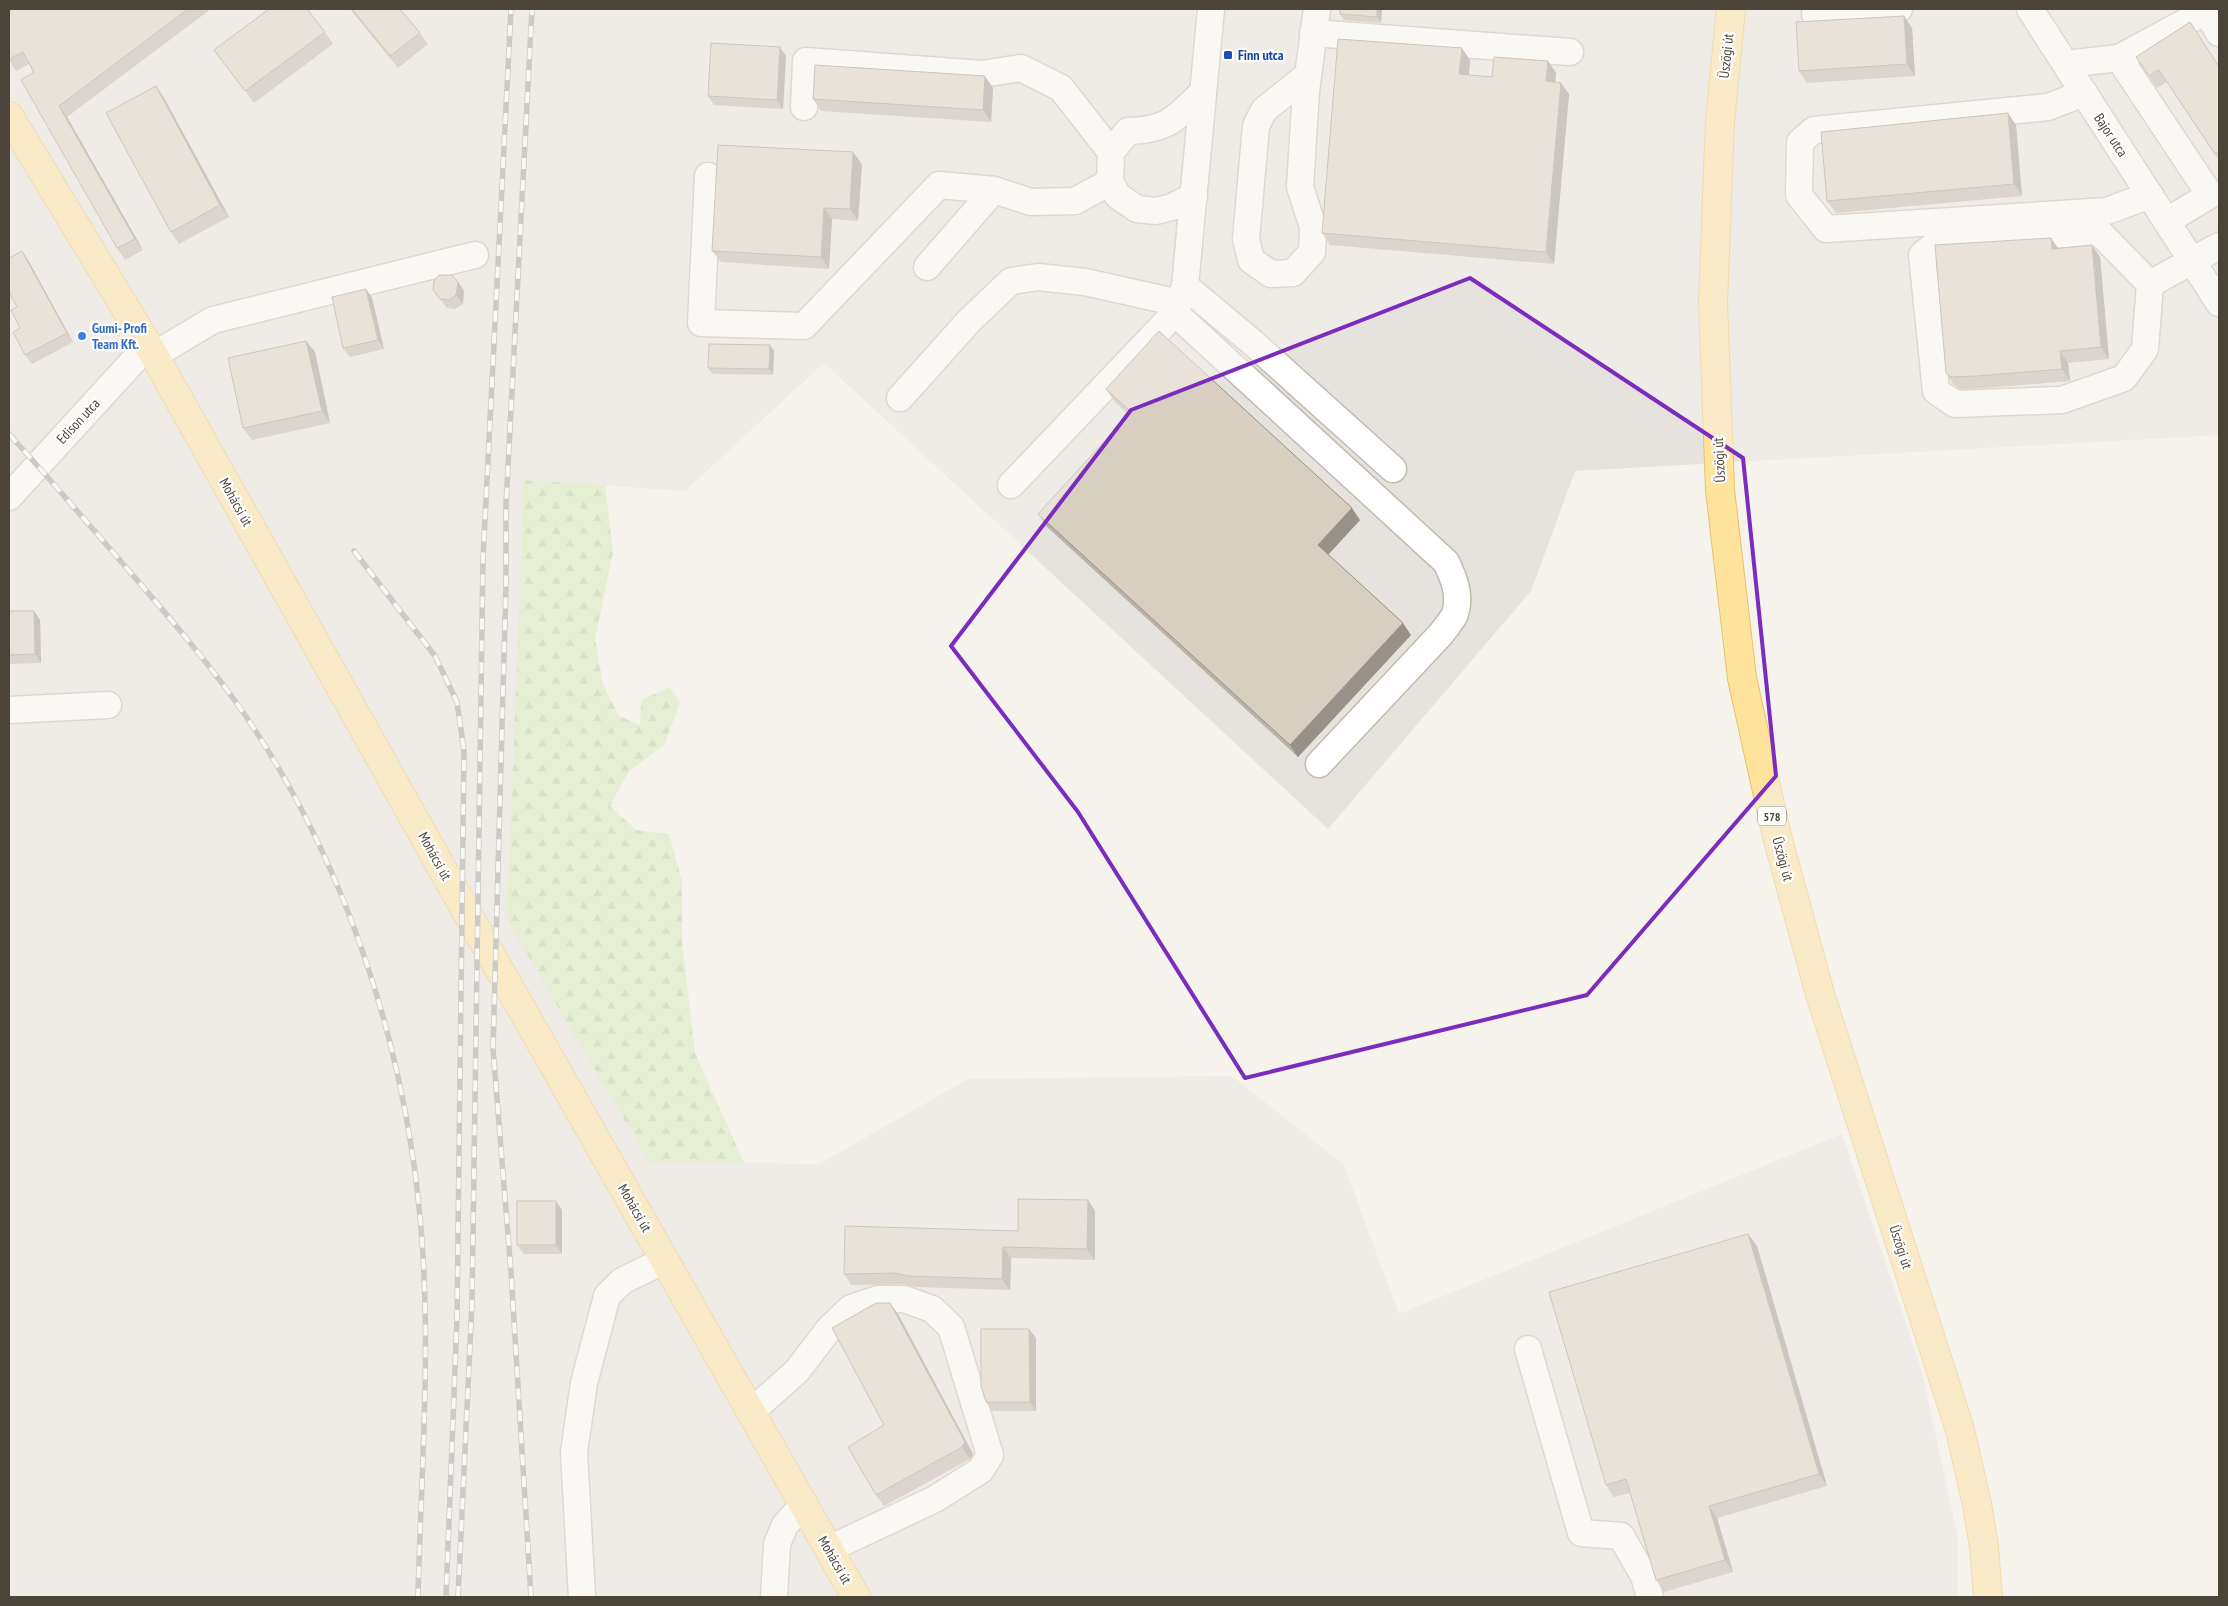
<svg xmlns="http://www.w3.org/2000/svg" width="2228" height="1606" font-family="'PT Sans Narrow',sans-serif">
  <style>
    .industrial { fill: #e6e2dd }
    .forest { fill: url(#forest-firs) }
    .lines { fill: none; stroke-linecap: round; stroke-linejoin: round }
    .minor-casing { stroke: #c2bbae; stroke-width: 29 }
    .major-casing { stroke: #e6c16a; stroke-width: 30 }
    .minor { stroke: #fff; stroke-width: 26 }
    .major { stroke: #ffe39c; stroke-width: 28 }
    .rail-casing { stroke: #9a9a9a; stroke-width: 5.5 }
    .rail { stroke: #fff; stroke-width: 4; stroke-dasharray: 11; stroke-linecap: butt }
    .wall { fill: #bab2a6 }
    .shaded-wall { fill: #979187 }
    .building { fill: #d8cfc1; stroke: #979187 }
    .marked { fill: none; stroke: #7b2cbf; stroke-width: 4; stroke-linejoin: round }
    .transit-dot { fill: #1a4fb4; stroke: #fff; stroke-width: 2 }
    .shop-dot { fill: #3f7fe0; stroke: #fff; stroke-width: 2 }
    .labels { text-anchor: middle; dominant-baseline: central; stroke-width: 4.5; stroke-linejoin: round; paint-order: stroke }
    .shield { fill: #fff; stroke: #817c74; stroke-width: 1 }
    .shield-label { font-size: 12px; font-weight: bold; fill: #4b4439 }
    .transit-label { font-size: 14px; font-weight: bold; fill: #164399; stroke: #fff; text-anchor: start }
    .street-label { font-size: 14px; fill: #4b4439; stroke: #fff }
    .shop-label { font-size: 14px; font-weight: bold; fill: #366cbe; stroke: #fff; text-anchor: start }
  </style>
  <defs>
    <pattern id="forest-firs" width="22" height="20" patternUnits="userSpaceOnUse" patternTransform="scale(1.25)"><rect width="22" height="20" fill="#d2eab5"/><path d="M5 1l3.5 6h-7zM16 11l3.5 6h-7z" fill="#b6ca9c"/></pattern>
  </defs>
  <rect width="100%" height="100%" fill="#f6f3ec"/>
  <polygon class="industrial" points="9,9 2219,9 2219,435 1575,471 1531,591 1328,829 824,363 685,491 525,480 649,1162 819,1164 968,1079 1232,1076 1344,1165 1399,1314 1842,1134 1921,1368 1958,1538 1958,1597 9,1597"/>
  <polygon class="forest" points="524,480 605,485 613,552 595,639 603,685 619,716 640,725 641,700 670,687 680,703 664,745 629,771 610,806 636,830 669,834 682,881 682,942 695,1053 744,1163 649,1162 507,920"/>
  <g class="lines">
    <defs>
      <g id="minor">
        <polyline points="2030,9 2219,303"/>
        <polyline points="1815,14 1899,9"/>
        <polyline points="1313,33 1570,52"/>
        <polyline points="2119,58 2206,11 2219,33"/>
        <polyline points="2066,64 2119,58 2210,195 2167,221"/>
        <polyline points="1308,75 1264,110 1256,126 1246,239 1251,260 1271,274 1293,273 1312,252 1313,227 1300,187 1306,91 1317,9"/>
        <polyline points="2084,93 2048,107 1814,130 1800,142 1799,195 1826,229 2107,211 2150,195"/>
        <polyline points="804,107 806,61 982,74 1021,68 1061,88 1111,152"/>
        <polyline points="708,176 701,323 804,326 939,185 994,190"/>
        <path d="M1194,196l-22,11 -16,4 -19,-2 -19,-13 -8,-14 1,-30 17,-21c41,-1 48,-13 75,-39"/>
        <polyline points="927,267 994,190 1031,202 1075,201 1110,182"/>
        <polyline points="2150,284 2145,349 2124,378 2062,400 1955,404 1936,391 1922,255 1938,242 2099,232 2150,284 2219,246"/>
        <polyline points="1185,286 1252,342 1393,469"/>
        <path d="M1175,313l271,249c8,16 15,34 9,52 -3,7 -10,14 -14,20l-122,130"/>
        <polyline points="154,355 213,320 475,255"/>
        <polyline points="900,398 969,321 1011,281 1038,277 1085,282 1179,303"/>
        <polyline points="1011,485 1175,313 1185,286 1211,9"/>
        <polyline points="9,497 148,345"/>
        <polyline points="9,710 108,705"/>
        <polyline points="1528,1349 1581,1533 1621,1536 1644,1576 1650,1597"/>
        <polyline points="751,1412 797,1371 829,1329 851,1308 878,1299 904,1299 932,1309 951,1327 990,1455 981,1470 935,1499 829,1549"/>
        <polyline points="582,1597 574,1452 584,1383 607,1296 622,1281 665,1260"/>
        <polyline points="774,1597 777,1544 785,1525 804,1504"/>
      </g>
      <g id="major">
        <polyline points="1731,9 1720,121 1713,302 1720,490 1742,678 1777,836 1820,994 1960,1430 1977,1504 1984,1547 1988,1597"/>
        <polyline points="9,116 154,355 462,904 856,1597"/>
      </g>
    </defs>
    <use href="#minor" class="minor-casing"/>
    <use href="#major" class="major-casing"/>
    <use href="#minor" class="minor"/>
    <use href="#major" class="major"/>
    <defs>
      <g id="rail">
        <path d="M9,434c39,43 77,87 115,131 39,45 79,91 114,140 104,148 165,331 182,512 12,124 1,255 -2,380"/>
        <polyline points="354,551 435,656 457,702 464,751 457,1318 446,1597"/>
        <polyline points="458,1597 472,1303 483,559 511,9"/>
        <polyline points="531,1597 511,1272 493,1049 506,584 506,505 532,9"/>
      </g>
    </defs>
    <use href="#rail" class="rail-casing"/>
    <use href="#rail" class="rail"/>
  </g>
  <g class="wall">
    <polygon points="9,9 211,9 67,117 143,250 125,260 117,248 29,64 16,71 9,60"/>
    <polygon points="350,9 400,9 420,33 428,44 398,68"/>
    <polygon points="1382,9 1381,23 1344,20 1340,14"/>
    <polygon points="1904,16 1912,28 1915,76 1807,83 1799,71"/>
    <polygon points="2190,22 2219,66 2219,161 2167,82 2157,88 2136,57"/>
    <polygon points="325,32 333,44 254,103 214,50"/>
    <polygon points="786,56 783,109 714,105 708,96"/>
    <polygon points="1470,60 1469,75 1492,77 1548,61 1556,73 1555,82 1569,94 1554,264 1330,245 1322,233"/>
    <polygon points="156,86 164,98 229,217 179,244 171,232"/>
    <polygon points="993,88 991,122 821,111 813,99"/>
    <polygon points="2016,125 2022,196 1836,213 1827,201"/>
    <polygon points="862,164 858,221 832,219 829,269 721,262 712,251"/>
    <polygon points="2051,238 2058,248 2100,257 2109,359 2068,363 2070,381 1985,388 1959,389 1954,385 1946,373"/>
    <polygon points="22,251 28,260 73,342 32,364 25,355 17,307"/>
    <polygon points="458,282 464,291 463,304 455,309 447,308 433,290"/>
    <polygon points="366,289 372,298 384,349 350,357 343,348"/>
    <polygon points="306,341 315,352 330,423 252,440 243,428"/>
    <polygon points="770,345 774,351 773,375 713,374 708,368"/>
    <polygon points="1106,389 1360,520 1328,555 1411,635 1298,757 1046,526 1038,514 1129,415 1114,401"/>
    <polygon points="9,611 40,620 41,663 9,664"/>
    <polygon points="1088,1200 1095,1211 1095,1260 1011,1258 1010,1290 915,1287 904,1284 851,1285 844,1274 1018,1231"/>
    <polygon points="556,1201 562,1210 562,1254 524,1254 517,1245"/>
    <polygon points="1748,1234 1757,1246 1827,1486 1717,1518 1733,1572 1664,1592 1656,1580 1630,1493 1614,1497 1606,1485"/>
    <polygon points="898,1314 973,1454 970,1459 884,1506 876,1495"/>
    <polygon points="1036,1338 1036,1411 992,1411 986,1402"/>
  </g>
  <g class="shaded-wall">
    <polygon points="1377,9 1382,9 1381,23 1377,17"/>
    <polygon points="1904,16 1912,28 1915,76 1907,64"/>
    <polygon points="780,47 786,56 783,109 777,100"/>
    <polygon points="1462,48 1470,60 1468,86 1459,74"/>
    <polygon points="1548,61 1556,73 1554,93 1546,81"/>
    <polygon points="985,76 993,88 991,122 983,110"/>
    <polygon points="1561,83 1569,94 1554,264 1546,252"/>
    <polygon points="156,86 164,98 229,217 220,205"/>
    <polygon points="59,106 67,117 143,250 135,239"/>
    <polygon points="2008,113 2016,125 2022,196 2014,184"/>
    <polygon points="853,152 862,164 858,221 850,209"/>
    <polygon points="824,208 832,219 829,269 821,257"/>
    <polygon points="2051,238 2059,250 2052,249"/>
    <polygon points="2092,245 2100,257 2109,359 2101,347"/>
    <polygon points="22,251 28,260 73,342 67,333"/>
    <polygon points="458,282 464,291 463,304 456,295"/>
    <polygon points="366,289 372,298 384,349 378,340"/>
    <polygon points="306,341 315,352 330,423 322,411"/>
    <polygon points="770,345 774,351 773,375 769,369"/>
    <polygon points="2060,351 2068,363 2070,381 2062,369"/>
    <polygon points="1352,508 1360,520 1326,557 1318,545"/>
    <polygon points="34,611 40,620 41,663 35,654"/>
    <polygon points="1403,623 1411,635 1298,757 1290,745"/>
    <polygon points="1088,1200 1095,1211 1095,1260 1087,1249"/>
    <polygon points="556,1201 562,1210 562,1254 556,1245"/>
    <polygon points="1748,1234 1757,1246 1827,1486 1819,1474"/>
    <polygon points="1003,1247 1011,1258 1010,1290 1002,1279"/>
    <polygon points="890,1303 898,1314 973,1454 970,1459 962,1447"/>
    <polygon points="1029,1329 1036,1338 1036,1411 1030,1402"/>
    <polygon points="1709,1506 1717,1518 1733,1572 1725,1560"/>
  </g>
  <g class="building">
    <polygon points="9,9 188,9 59,106 135,239 117,248 21,80 34,72 23,52 9,59"/>
    <polygon points="269,9 307,9 325,32 245,91 214,50"/>
    <polygon points="352,9 400,9 420,33 390,56"/>
    <polygon points="1340,9 1377,9 1377,17 1340,14"/>
    <polygon points="1904,16 1907,64 1799,71 1796,22"/>
    <polygon points="2190,22 2219,67 2219,151 2215,154 2159,70 2149,76 2136,57"/>
    <polygon points="1338,39 1462,48 1459,74 1492,77 1494,57 1548,61 1546,81 1561,83 1546,252 1322,233"/>
    <polygon points="711,43 780,47 777,100 708,96"/>
    <polygon points="815,65 985,76 983,110 813,99"/>
    <polygon points="156,86 220,205 171,232 106,113"/>
    <polygon points="2008,113 2014,184 1827,201 1821,132"/>
    <polygon points="718,145 853,152 850,209 824,208 821,257 712,251"/>
    <polygon points="2051,238 2052,249 2092,245 2101,347 2060,351 2062,369 1977,376 1951,377 1946,373 1935,245"/>
    <polygon points="22,251 67,333 25,355 13,332 20,328 11,310 17,307 9,292 9,258"/>
    <polygon points="439,275 452,275 458,282 456,295 449,300 440,299 433,290 434,281"/>
    <polygon points="366,289 378,340 343,348 332,297"/>
    <polygon points="1159,331 1352,508 1318,545 1403,623 1290,745 1038,514 1131,412 1106,389"/>
    <polygon points="306,341 322,411 243,428 228,358"/>
    <polygon points="709,344 770,345 769,369 708,368"/>
    <polygon points="9,611 34,611 35,654 9,655"/>
    <polygon points="1018,1199 1088,1200 1087,1249 1003,1247 1002,1279 908,1276 896,1273 844,1274 845,1226 1018,1231"/>
    <rect x="517" y="1201" width="39" height="44"/>
    <polygon points="1748,1234 1819,1474 1709,1506 1725,1560 1656,1580 1626,1479 1606,1485 1549,1292"/>
    <polygon points="876,1303 890,1303 965,1442 962,1447 876,1495 848,1447 884,1425 832,1328"/>
    <polygon points="981,1329 1029,1329 1030,1402 986,1402 981,1386"/>
  </g>
  <path d="M0 0H2228V1606H0ZM1470,278l273,180 33,318 -189,219 -342,83 -167,-266 -127,-166 180,-236z" fill="#f6f3ec" fill-opacity=".55" fill-rule="evenodd"/>
  <path class="marked" d="M1470,278l273,180 33,318 -189,219 -342,83 -167,-266 -127,-166 180,-236z"/>
  <rect class="transit-dot" x="1223" y="50" width="10" height="10" rx="2.5"/>
  <circle class="shop-dot" cx="82" cy="336" r="5"/>
  <g class="labels">
    <rect class="shield" x="1758" y="806.5" width="28" height="19" rx="4"/>
    <g class="shield-label">
      <text x="1772" y="816">578</text>
    </g>
    <g class="transit-label">
      <text x="1238" y="55">Finn utca</text>
    </g>
    <g class="street-label">
      <text transform="translate(1726 56) rotate(-84)">Üszögi út</text>
      <text transform="translate(2111 135) rotate(57)">Bajor utca</text>
      <text transform="translate(78 421) rotate(-47)">Edison utca</text>
      <text transform="translate(1719 460) rotate(-93)">Üszögi út</text>
      <text transform="translate(236 502) rotate(61)">Mohácsi út</text>
      <text transform="translate(435 856) rotate(61)">Mohácsi út</text>
      <text transform="translate(1783 859) rotate(75)">Üszögi út</text>
      <text transform="translate(635 1208) rotate(60)">Mohácsi út</text>
      <text transform="translate(1901 1247) rotate(72)">Üszögi út</text>
      <text transform="translate(835 1560) rotate(60)">Mohácsi út</text>
    </g>
    <g class="shop-label">
      <text x="92" y="328">Gumi- Profi<tspan x="92" dy="16">Team Kft.</tspan></text>
    </g>
  </g>
  <rect width="2228" height="1606" fill="none" stroke="#4b4439" stroke-width="20"/>
</svg>
